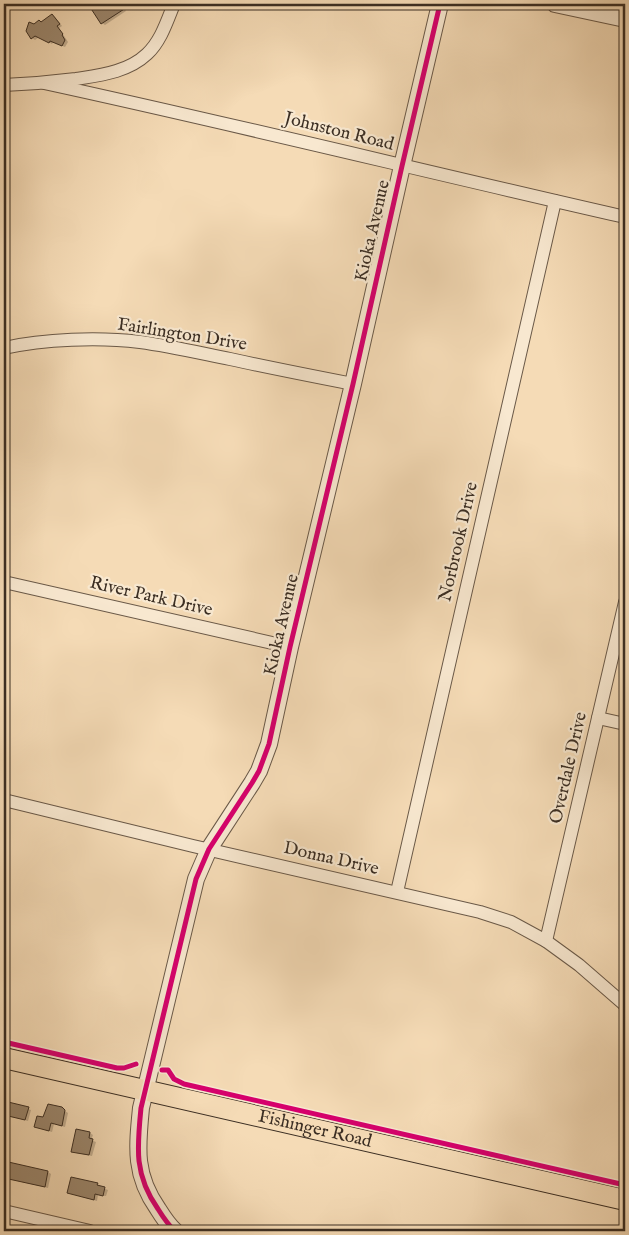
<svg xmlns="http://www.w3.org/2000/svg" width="629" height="1235" font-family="'IM FELL English',serif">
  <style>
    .shadow { fill: #0003 }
    .building { fill: #9c886f; stroke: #3b2e23 }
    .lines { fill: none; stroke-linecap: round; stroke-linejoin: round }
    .minor-casing { stroke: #6a5948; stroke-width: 14 }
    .tertiary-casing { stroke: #6a5948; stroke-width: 18 }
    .primary-casing { stroke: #3b2e23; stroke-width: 22 }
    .minor { stroke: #f8e8d0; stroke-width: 12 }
    .tertiary { stroke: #f8e8d0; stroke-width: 16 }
    .primary { stroke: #f5dbb6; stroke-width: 20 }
    .cycleway-casing { stroke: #f8e8d0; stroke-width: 8 }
    .cycleway { stroke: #d6006c; stroke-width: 5 }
    .labels { text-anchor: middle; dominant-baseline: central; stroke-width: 4.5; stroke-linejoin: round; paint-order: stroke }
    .street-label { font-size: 18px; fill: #3b2e23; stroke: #f8e8d0 }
  </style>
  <rect width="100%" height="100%" fill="#f5dbb6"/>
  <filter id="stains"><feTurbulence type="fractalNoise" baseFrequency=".004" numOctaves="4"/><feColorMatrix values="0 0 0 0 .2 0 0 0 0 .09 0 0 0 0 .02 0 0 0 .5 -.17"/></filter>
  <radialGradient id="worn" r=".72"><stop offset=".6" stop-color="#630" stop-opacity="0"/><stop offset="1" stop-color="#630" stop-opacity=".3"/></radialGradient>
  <g class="shadow">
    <polygon points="90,4 122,4 126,11 105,25 102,23"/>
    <polygon points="52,15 55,17 62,26 59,28 68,42 65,47 53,42 52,44 39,37 35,40 32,38 34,25 42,23"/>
    <polygon points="4,1102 31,1110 28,1121 4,1115"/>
    <polygon points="65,1111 68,1113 65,1127 54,1124 52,1132 35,1127 44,1119"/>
    <polygon points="90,1133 93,1135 91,1140 96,1142 92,1156 76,1153"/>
    <polygon points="4,1162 48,1172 51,1174 48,1188 4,1178"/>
    <polygon points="97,1184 100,1186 100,1187 108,1190 106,1196 98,1195 97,1201 72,1194"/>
  </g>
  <g class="building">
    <polygon points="88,4 132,4 101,24"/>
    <polygon points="52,14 60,24 57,26 63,34 62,35 65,40 62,46 50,41 49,43 35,36 31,39 26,31 29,22 34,24 39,20 41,22"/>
    <polygon points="4,1101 29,1107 25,1120 4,1115"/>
    <polygon points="48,1104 62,1107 65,1110 62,1126 51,1123 49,1131 34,1127 37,1116 43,1117"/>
    <polygon points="76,1129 90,1132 89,1138 93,1139 89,1155 71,1152"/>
    <polygon points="4,1161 48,1171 45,1187 4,1178"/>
    <polygon points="71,1177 98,1183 97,1185 105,1187 103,1196 95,1194 94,1200 67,1193"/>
  </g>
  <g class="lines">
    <defs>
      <g id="minor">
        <path d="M44,83c194,42 387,90 581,134"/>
        <path d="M4,85c24,-1 48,-3 72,-6 25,-4 52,-7 71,-25 14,-13 20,-33 27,-50"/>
        <path d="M4,348c40,-9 95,-11 136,-6 30,4 60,11 90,17 41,9 82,17 123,25"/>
        <polyline points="4,582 290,647"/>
        <polyline points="598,718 625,724"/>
        <polyline points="4,800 193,846 480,912 511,922 546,941 579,965 625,1005"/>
        <polyline points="397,892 555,201"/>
        <polyline points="546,941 625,602"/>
        <polyline points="4,1211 90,1231"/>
      </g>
      <g id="tertiary">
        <polyline points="555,4 625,19"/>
        <path d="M175,1231c-7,-6 -12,-14 -17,-22 -24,-34 -21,-61 -17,-101l55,-229 13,-30 43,-66 7,-12 10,-27 21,-97 63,-263 49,-218 38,-162"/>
      </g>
      <g id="primary">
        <path id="s1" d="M4,1058l621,142"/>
      </g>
    </defs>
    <use href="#minor" class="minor-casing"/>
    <use href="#tertiary" class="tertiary-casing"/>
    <use href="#primary" class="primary-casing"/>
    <use href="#minor" class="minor"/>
    <use href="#tertiary" class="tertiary"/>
    <use href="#primary" class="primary"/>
    <defs>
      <g id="cycleway">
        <polyline points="4,1042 117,1068 124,1068 136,1064"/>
        <polyline points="162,1070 168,1070 174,1079 184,1084 625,1185"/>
        <path d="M175,1231c-7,-6 -12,-14 -17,-22 -24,-34 -21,-61 -17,-101l55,-229 13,-30 43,-66 7,-12 10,-27 21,-97 63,-263 49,-218 38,-162"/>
      </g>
    </defs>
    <use href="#cycleway" class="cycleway-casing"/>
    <use href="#cycleway" class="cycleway"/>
  </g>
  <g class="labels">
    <g class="street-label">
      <text transform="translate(339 132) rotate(14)">Johnston Road</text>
      <text transform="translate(373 231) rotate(-77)">Kioka Avenue</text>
      <text transform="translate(182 335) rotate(9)">Fairlington Drive</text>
      <text transform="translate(459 542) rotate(-77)">Norbrook Drive</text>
      <text transform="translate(151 597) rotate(13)">River Park Drive</text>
      <text transform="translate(282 625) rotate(-77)">Kioka Avenue</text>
      <text transform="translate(569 768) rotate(-77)">Overdale Drive</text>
      <text transform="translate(331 859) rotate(13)">Donna Drive</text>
      <text stroke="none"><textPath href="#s1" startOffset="319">Fishinger Road</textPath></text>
    </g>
  </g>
  <rect width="629" height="1235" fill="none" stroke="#f5dbb6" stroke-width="20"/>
  <rect x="5" y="5" width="619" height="1225" fill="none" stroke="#3b2e23" stroke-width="2.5"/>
  <rect x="10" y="10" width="609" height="1215" fill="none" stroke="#3b2e23"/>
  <rect width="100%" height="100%" filter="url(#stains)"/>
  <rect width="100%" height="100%" fill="url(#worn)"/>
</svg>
